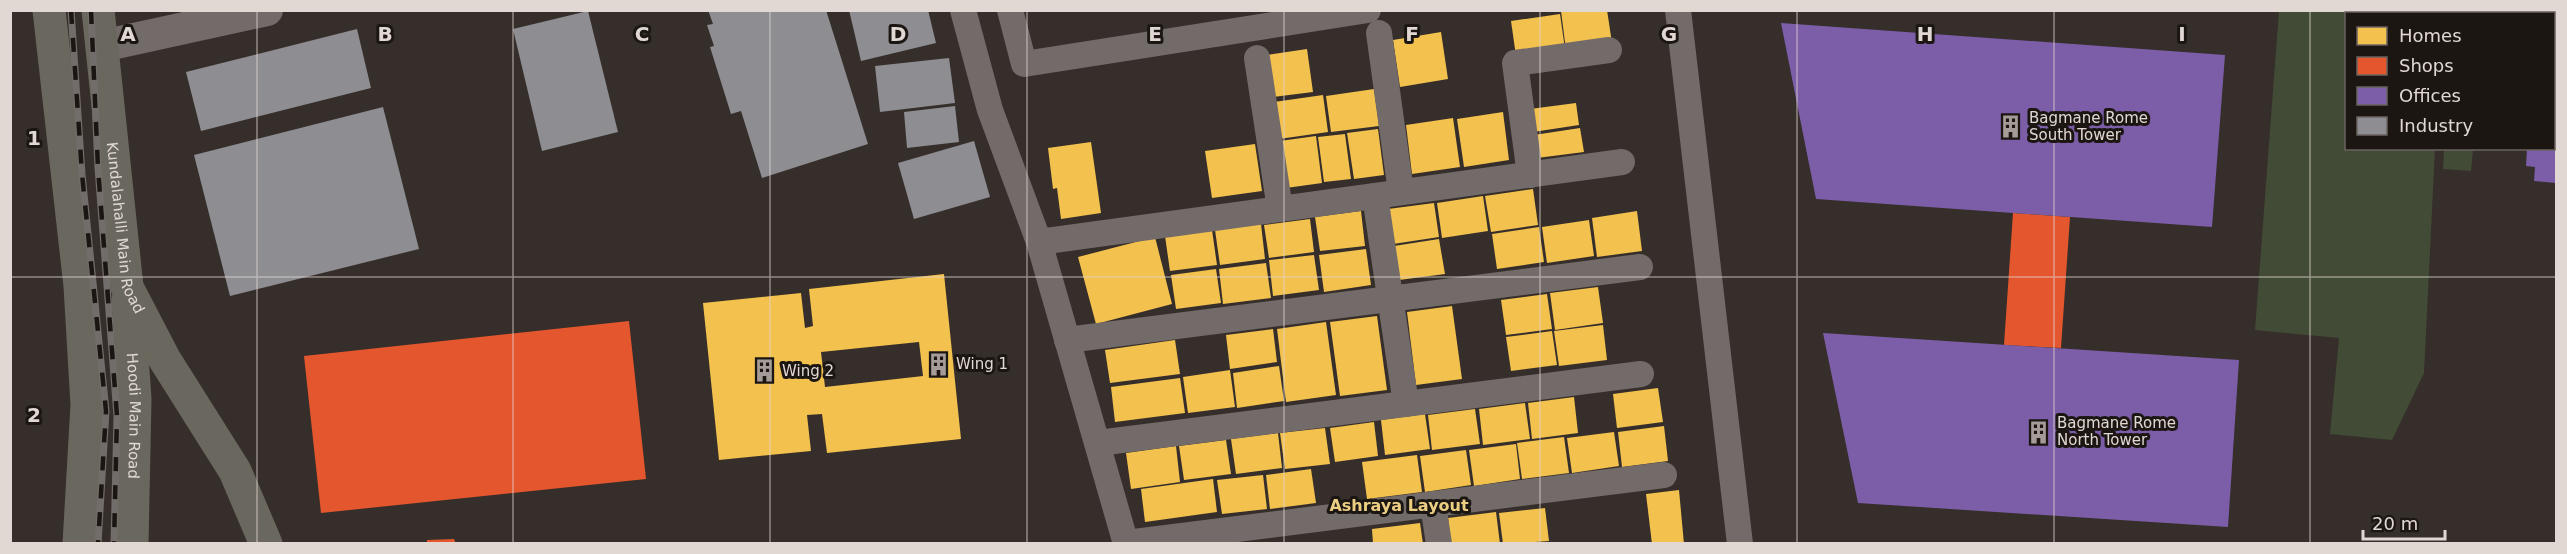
<svg xmlns="http://www.w3.org/2000/svg" width="2567" height="554" font-family="'DejaVu Sans',sans-serif">
  <style>
    .green { fill: #424b36 }
    .homes { fill: #f2c14e; fill-rule: evenodd }
    .shops { fill: #e4572e }
    .offices { fill: #7b5ea7 }
    .industry { fill: #8d8d92 }
    .lines { fill: none; stroke-linecap: round; stroke-linejoin: round }
    .minor { stroke: #726b69; stroke-width: 26 }
    .tertiary { stroke: #726b69; stroke-width: 32 }
    .primary { stroke: #6a685e; stroke-width: 33 }
    .rail-casing { stroke: #726c6a; stroke-width: 7 }
    .rail { stroke: #1c1613; stroke-width: 4.5; stroke-dasharray: 14; stroke-linecap: butt }
    .grid { fill: none; stroke: #e1d7d3; stroke-width: 1.5; stroke-opacity: 0.55 }
    .labels { text-anchor: middle; dominant-baseline: central; stroke-width: 6; stroke-linejoin: round; paint-order: stroke }
    .poi-label { font-size: 15px; fill: #e1d7d3; stroke: #1c1613; text-anchor: start }
    .street-label { font-size: 15px; fill: #e1d7d3; stroke: #1c1613 }
    .neighbourhood-label { font-size: 16px; font-weight: bold; fill: #ecce83; stroke: #1c1613 }
    .grid-label { font-size: 20px; text-anchor: middle; font-weight: bold; fill: #e1d7d3; stroke: #1c1613; stroke-width: 6; stroke-linejoin: round; paint-order: stroke }
  </style>
  <rect width="100%" height="100%" fill="#362e2a"/>
  <g class="green">
    <polygon points="2279,11 2442,11 2442,14 2346,14 2346,148 2435,149 2424,373 2392,440 2330,434 2339,338 2255,330"/>
    <polygon points="2444,149 2473,149 2471,171 2443,169"/>
  </g>
  <g class="homes">
    <polygon points="1607,10 1612,43 1566,50 1561,11"/>
    <polygon points="1560,14 1565,49 1516,56 1511,21"/>
    <polygon points="1441,32 1448,79 1400,87 1393,40"/>
    <polygon points="1307,49 1313,92 1273,97 1267,55"/>
    <polygon points="1374,89 1379,126 1331,132 1326,96"/>
    <polygon points="1323,95 1328,132 1279,139 1274,102"/>
    <polygon points="1576,103 1579,125 1533,132 1530,109"/>
    <polygon points="1503,112 1509,160 1464,167 1457,119"/>
    <polygon points="1453,118 1460,167 1412,174 1406,125"/>
    <polygon points="1580,128 1584,152 1537,158 1534,135"/>
    <polygon points="1378,129 1384,175 1354,179 1347,133"/>
    <polygon points="1345,134 1351,179 1324,182 1318,137"/>
    <polygon points="1316,136 1322,183 1286,188 1280,141"/>
    <polygon points="1091,142 1101,213 1061,219 1057,188 1053,189 1048,148"/>
    <polygon points="1255,144 1262,191 1212,198 1205,151"/>
    <polygon points="1533,189 1538,225 1491,232 1485,196"/>
    <polygon points="1483,196 1488,231 1442,238 1437,203"/>
    <polygon points="1434,203 1439,237 1393,244 1388,209"/>
    <polygon points="1361,211 1365,246 1320,251 1315,217"/>
    <polygon points="1637,211 1642,251 1597,257 1592,218"/>
    <polygon points="1310,219 1314,252 1269,258 1264,225"/>
    <polygon points="1589,220 1594,256 1547,263 1542,227"/>
    <polygon points="1261,224 1265,259 1220,265 1215,230"/>
    <polygon points="1539,227 1544,262 1497,269 1492,234"/>
    <polygon points="1212,230 1217,265 1170,271 1165,236"/>
    <polygon points="1155,237 1172,304 1096,324 1078,257"/>
    <polygon points="1439,239 1445,274 1399,280 1394,246"/>
    <polygon points="1366,249 1371,285 1324,292 1319,255"/>
    <polygon points="1314,255 1319,290 1273,296 1269,260"/>
    <polygon points="1266,263 1271,298 1223,304 1219,269"/>
    <polygon points="1216,269 1221,303 1176,309 1171,275"/>
    <path d="M944,274l17,165 -134,14 -5,-39 -15,1 4,36 -92,9 -16,-157 98,-10 4,35 8,-2 -4,-37zM919,342l4,34 -98,11 -4,-35z"/>
    <polygon points="1598,287 1603,323 1555,330 1550,293"/>
    <polygon points="1547,294 1552,329 1506,335 1501,300"/>
    <polygon points="1452,306 1462,379 1416,385 1407,312"/>
    <polygon points="1377,316 1387,390 1340,396 1330,322"/>
    <polygon points="1326,322 1336,395 1286,402 1277,329"/>
    <polygon points="1603,325 1607,360 1559,366 1554,331"/>
    <polygon points="1273,329 1277,362 1230,369 1226,335"/>
    <polygon points="1552,331 1557,365 1511,371 1506,337"/>
    <polygon points="1175,340 1180,374 1110,383 1105,350"/>
    <polygon points="1279,366 1284,401 1237,408 1233,373"/>
    <polygon points="1230,370 1235,407 1188,413 1183,377"/>
    <polygon points="1180,378 1185,413 1115,422 1111,387"/>
    <polygon points="1658,388 1663,422 1617,428 1613,394"/>
    <polygon points="1574,397 1578,433 1532,439 1528,403"/>
    <polygon points="1525,403 1530,439 1483,445 1479,409"/>
    <polygon points="1475,409 1480,444 1432,450 1428,415"/>
    <polygon points="1425,414 1430,449 1385,455 1381,420"/>
    <polygon points="1374,422 1378,456 1335,462 1330,428"/>
    <polygon points="1664,426 1668,461 1622,467 1618,432"/>
    <polygon points="1325,428 1330,464 1285,469 1280,433"/>
    <polygon points="1614,432 1619,466 1572,473 1567,438"/>
    <polygon points="1278,433 1282,468 1236,474 1231,439"/>
    <polygon points="1564,437 1569,473 1522,479 1517,443"/>
    <polygon points="1226,440 1231,474 1184,480 1179,446"/>
    <polygon points="1516,444 1520,479 1474,486 1469,450"/>
    <polygon points="1176,446 1180,482 1131,489 1126,453"/>
    <polygon points="1466,450 1471,485 1425,492 1420,456"/>
    <polygon points="1417,455 1422,492 1367,499 1362,462"/>
    <polygon points="1311,469 1316,503 1270,509 1266,475"/>
    <polygon points="1263,475 1267,509 1222,514 1217,480"/>
    <polygon points="1213,479 1217,512 1145,522 1141,489"/>
    <polygon points="1679,490 1684,544 1652,544 1646,494"/>
    <polygon points="1545,508 1549,541 1503,544 1499,513"/>
    <polygon points="1496,512 1500,544 1451,544 1448,518"/>
    <polygon points="1420,523 1423,544 1373,544 1372,529"/>
  </g>
  <g class="shops">
    <polygon points="2013,213 2070,217 2061,348 2004,345"/>
    <polygon points="629,321 646,479 321,513 304,356"/>
    <polygon points="454,539 456,544 427,544 427,540"/>
  </g>
  <g class="offices">
    <polygon points="2537,10 2556,10 2556,183 2534,181 2535,167 2526,166 2527,148 2554,148 2554,14 2537,14"/>
    <polygon points="1781,23 2225,55 2212,227 1816,199"/>
    <polygon points="1823,333 2239,360 2228,527 1858,503"/>
  </g>
  <g class="industry">
    <polygon points="708,10 826,10 868,144 762,178 741,111 731,114 710,47 714,46 707,25 713,24"/>
    <polygon points="849,10 928,10 936,43 861,61"/>
    <polygon points="588,11 618,132 542,151 513,29"/>
    <polygon points="357,29 371,88 201,131 186,72"/>
    <polygon points="949,58 955,103 880,112 875,66"/>
    <polygon points="955,106 959,142 907,148 904,112"/>
    <polygon points="383,107 419,249 230,296 194,155"/>
    <polygon points="974,141 990,197 914,219 898,163"/>
  </g>
  <g class="lines">
    <g class="minor">
      <polyline points="963,10 990,110 1039,242 1126,544"/>
      <polyline points="1010,10 1024,64 1368,10"/>
      <polyline points="1678,10 1740,544"/>
      <polyline points="1379,33 1401,192"/>
      <polyline points="1257,58 1280,209"/>
      <polyline points="1530,175 1515,63 1609,50"/>
      <polyline points="1375,196 1406,404"/>
      <polyline points="1039,242 1622,162"/>
      <polyline points="1067,340 1640,267"/>
      <polyline points="1098,443 1641,374"/>
      <polyline points="1433,504 1439,544"/>
      <polyline points="1126,543 1664,475"/>
    </g>
    <polyline class="tertiary" points="102,46 267,10"/>
    <g class="primary">
      <polyline points="49,10 80,286 87,405 79,544"/>
      <path id="s1" d="M98,10l29,277 38,73 70,111 31,73"/>
      <path id="s2" d="M128,300l7,99 -3,145"/>
    </g>
    <defs>
      <g id="rail">
        <polyline points="71,10 82,174 106,411 98,544"/>
        <polyline points="91,10 98,168 117,416 114,544"/>
      </g>
    </defs>
    <use href="#rail" class="rail-casing"/>
    <use href="#rail" class="rail"/>
  </g>
  <path class="grid" d="M257,10v534M513,10v534M770,10v534M1027,10v534M1284,10v534M1540,10v534M1797,10v534M2054,10v534M2310,10v534M10,277h2546"/>
  <defs>
    <symbol id="building-bare" viewBox="-9 -9 18 18"><path d="M-4-6H4V6H1V3H-1V6H-4ZM-2.5-4.3h1.7v1.8h-1.7ZM.8-4.3h1.7v1.8H.8ZM-2.5-1h1.7V.8h-1.7ZM.8-1h1.7V.8H.8Z" fill="#a59c98" stroke="#1c1613" stroke-width="2.5" paint-order="stroke"/></symbol>
  </defs>
  <g fill-rule="evenodd">
    <use href="#building-bare" x="1994" y="110" width="33" height="33"/>
    <use href="#building-bare" x="922" y="348" width="33" height="33"/>
    <use href="#building-bare" x="748" y="354" width="33" height="33"/>
    <use href="#building-bare" x="2022" y="416" width="33" height="33"/>
  </g>
  <g class="labels">
    <g class="poi-label">
      <text x="2029" y="118">Bagmane Rome<tspan x="2029" dy="17">South Tower</tspan></text>
      <text x="956" y="364">Wing 1</text>
      <text x="782" y="371">Wing 2</text>
      <text x="2057" y="423">Bagmane Rome<tspan x="2057" dy="17">North Tower</tspan></text>
    </g>
    <g class="street-label">
      <text stroke="none"><textPath href="#s1" startOffset="220">Kundalahalli Main Road</textPath></text>
      <text stroke="none"><textPath href="#s2" startOffset="116">Hoodi Main Road</textPath></text>
    </g>
    <g class="neighbourhood-label">
      <text x="1399" y="505">Ashraya Layout</text>
    </g>
  </g>
  <g class="grid-label">
    <text x="128" y="41">A</text>
    <text x="385" y="41">B</text>
    <text x="642" y="41">C</text>
    <text x="898" y="41">D</text>
    <text x="1155" y="41">E</text>
    <text x="1412" y="41">F</text>
    <text x="1669" y="41">G</text>
    <text x="1925" y="41">H</text>
    <text x="2182" y="41">I</text>
    <text x="34" y="145">1</text>
    <text x="34" y="422">2</text>
  </g>
  <rect width="2567" height="554" fill="none" stroke="#e1d7d3" stroke-width="24"/>
  <rect x="2345" y="12" width="210" height="138" fill="#1c1613" stroke="#6b6360" stroke-width="1.5"/>
  <rect x="2357" y="27" width="30" height="18" fill="#f2c14e" stroke="#6b6360" stroke-width="1.5"/>
  <text x="2399" y="42" font-size="18" fill="#e1d7d3">Homes</text>
  <rect x="2357" y="57" width="30" height="18" fill="#e4572e" stroke="#6b6360" stroke-width="1.5"/>
  <text x="2399" y="72" font-size="18" fill="#e1d7d3">Shops</text>
  <rect x="2357" y="87" width="30" height="18" fill="#7b5ea7" stroke="#6b6360" stroke-width="1.5"/>
  <text x="2399" y="102" font-size="18" fill="#e1d7d3">Offices</text>
  <rect x="2357" y="117" width="30" height="18" fill="#8d8d92" stroke="#6b6360" stroke-width="1.5"/>
  <text x="2399" y="132" font-size="18" fill="#e1d7d3">Industry</text>
  <path d="M2363 530v9h82v-9" fill="none" stroke="#e1d7d3" stroke-width="3"/>
  <text x="2372" y="530" font-size="18" fill="#e1d7d3" stroke="#1c1613" stroke-width="4.5" paint-order="stroke">20 m</text>
</svg>
